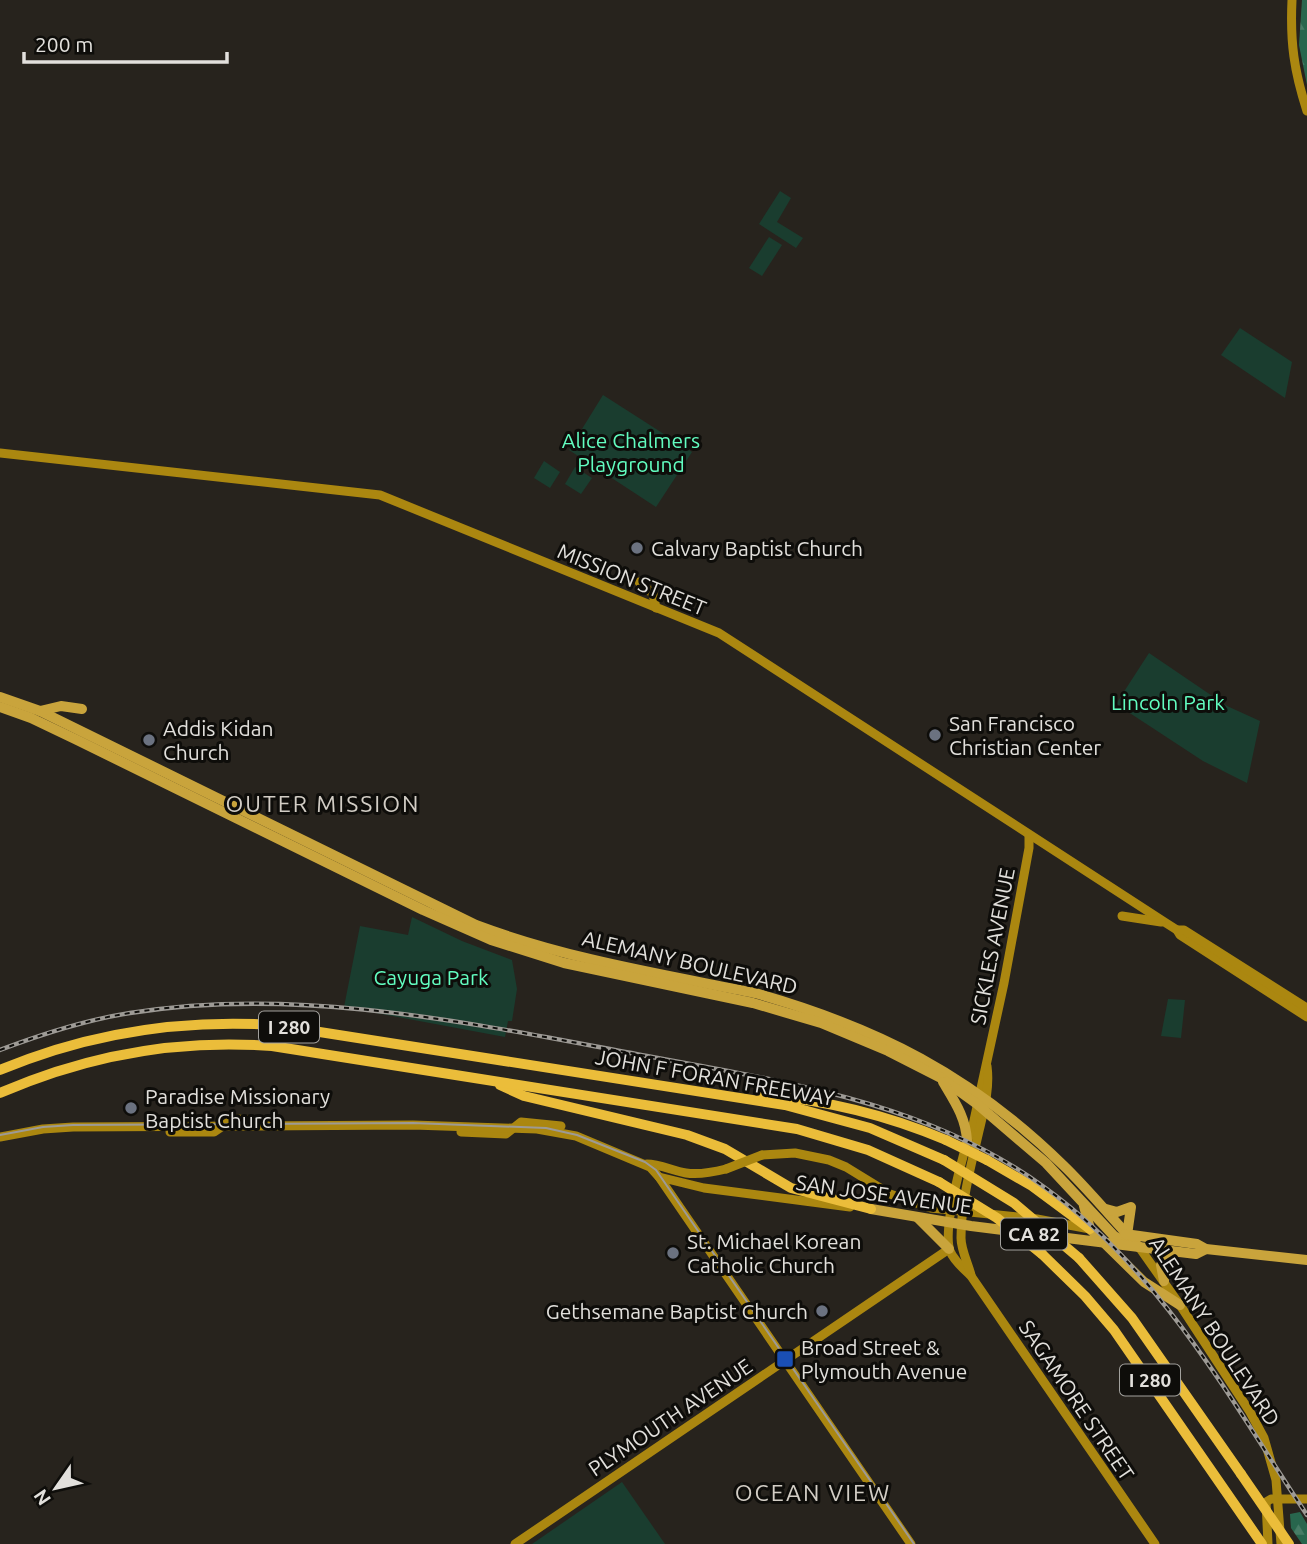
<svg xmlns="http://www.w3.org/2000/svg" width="1307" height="1544" font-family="Ubuntu,sans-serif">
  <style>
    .forest { fill: url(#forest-firs) }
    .green { fill: #1a3d2f }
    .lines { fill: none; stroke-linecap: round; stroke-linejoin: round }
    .secondary { stroke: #ab8710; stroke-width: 9 }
    .primary { stroke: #c9a43c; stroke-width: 10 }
    .highway { stroke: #ebbd3a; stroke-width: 10 }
    .tram { stroke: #9d9a95; stroke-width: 2 }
    .rail-casing { stroke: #9d9a95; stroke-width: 4.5 }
    .rail { stroke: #0e0d0a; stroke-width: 2; stroke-dasharray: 5; stroke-linecap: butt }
    .secondary-bridge { stroke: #ab8710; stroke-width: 9 }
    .highway-bridge { stroke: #ebbd3a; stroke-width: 10 }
    .worship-dot { fill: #6b7280; stroke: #0e0d0a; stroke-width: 2.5 }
    .transit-dot { fill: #1a4fb4; stroke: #0e0d0a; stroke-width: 2.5 }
    .labels { text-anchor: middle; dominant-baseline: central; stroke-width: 6; stroke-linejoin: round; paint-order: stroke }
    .shield { fill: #0e0d0a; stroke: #a2a19d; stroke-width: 2 }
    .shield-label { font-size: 19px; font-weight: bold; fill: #e2e0dc }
    .park-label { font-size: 21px; fill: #62fdc0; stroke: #0e0d0a }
    .poi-label { font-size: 21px; fill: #e2e0dc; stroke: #0e0d0a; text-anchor: start }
    .street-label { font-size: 21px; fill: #e2e0dc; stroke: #0e0d0a }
    .neighbourhood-label { font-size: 23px; letter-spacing: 2px; fill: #d2cdc5; stroke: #0e0d0a }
  </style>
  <defs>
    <pattern id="forest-firs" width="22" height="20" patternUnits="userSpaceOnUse" patternTransform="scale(1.75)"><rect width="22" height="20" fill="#28664d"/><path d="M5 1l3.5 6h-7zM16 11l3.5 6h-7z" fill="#477c66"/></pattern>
  </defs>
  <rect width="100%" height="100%" fill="#27231d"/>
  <g class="forest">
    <polygon points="1302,0 1307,0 1307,85 1299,45"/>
    <polygon points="1300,1512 1307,1524 1307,1544 1302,1544 1291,1528 1290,1514"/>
  </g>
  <g class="green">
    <polygon points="780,191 791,198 777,222 803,238 796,248 759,224"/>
    <polygon points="769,237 782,245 762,276 749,268"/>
    <polygon points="1240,328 1292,362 1285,398 1221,355"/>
    <polygon points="603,395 692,452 656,507 569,450"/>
    <polygon points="544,461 560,472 550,488 534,478"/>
    <polygon points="575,467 592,478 581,494 565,484"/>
    <polygon points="1149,653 1227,706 1260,721 1247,783 1203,761 1116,704"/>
    <polygon points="412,917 462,941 512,960 517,989 512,1021 508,1021 505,1037 344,1007 360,926 408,935"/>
    <polygon points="1168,999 1185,1000 1181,1038 1161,1036"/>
    <polygon points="622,1482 665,1544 532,1544"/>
  </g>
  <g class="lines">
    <g class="secondary">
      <path d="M1292,0c-2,42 2,71 15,111"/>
      <polyline points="0,453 380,495 719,633 1166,923 1177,930 1180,935 1307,1017"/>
      <polyline points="639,582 653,594 656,608"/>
      <path d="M1029,835v13l-25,135 -31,142c-9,25 -31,102 -23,126 4,10 14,18 21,25l184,268"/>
      <polyline points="1122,916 1161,922"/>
      <polyline points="1177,930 1184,930 1307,1008"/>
      <polyline points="170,1132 214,1132 233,1119 268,1120"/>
      <polyline points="461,1132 506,1134 521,1122 561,1126"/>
      <polyline points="0,1137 43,1129 73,1127 413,1125 537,1129 576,1136 650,1167 659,1177 911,1544"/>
      <polyline points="762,1155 795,1153 829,1160 846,1167 890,1194 931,1208 1037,1219 1090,1229"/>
      <path d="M647,1164c13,0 26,7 39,9 13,2 28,-1 40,-4"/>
      <polyline points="659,1177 704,1188 850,1207"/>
      <polyline points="1139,1247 1180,1305 1250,1412 1264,1438 1276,1480 1281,1544"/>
      <path d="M971,1275c-3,-12 -10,-25 -10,-37 0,-36 10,-72 18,-107 5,-21 11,-43 8,-65"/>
      <polyline points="515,1544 949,1249"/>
      <polyline points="1268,1544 1266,1502 1271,1499 1307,1499"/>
    </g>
    <g class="primary">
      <path d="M0,697l40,14 436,214c91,34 185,49 279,68 123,35 216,82 308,172 27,26 50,55 76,82"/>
      <polyline points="0,707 31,718 77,740 423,910 491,940 564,963 753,1003 821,1023 888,1051 941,1078 977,1104 1046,1163 1114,1236 1135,1246"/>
      <polyline points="40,711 61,706 82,709"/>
      <path d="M943,1082c12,20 23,36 24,59"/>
      <polyline points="1084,1206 1090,1229 1144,1282 1180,1305"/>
      <polyline points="871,1209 971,1226 1139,1247 1196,1254 1206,1249"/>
      <polyline points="1106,1209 1117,1212 1131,1207 1127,1235"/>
      <polyline points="918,1218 949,1249"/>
      <polyline points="1125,1234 1197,1244 1206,1249 1307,1260"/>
      <polyline points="1164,1281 1161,1265 1170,1251"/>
    </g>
    <g class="highway">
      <path d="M0,1070c88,-37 180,-51 275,-45l510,80 85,23 74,32"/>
      <polyline points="500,1085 524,1096 687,1135 725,1149 791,1188 871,1209"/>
      <path d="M0,1093c87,-38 178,-54 272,-47l525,83 71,21 71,32"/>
      <path d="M762,1095c63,5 125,20 184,45"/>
      <polyline points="987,1160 1032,1186 1090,1229"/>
      <polyline points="1042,1254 1085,1296 1114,1330 1262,1544"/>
      <polyline points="1079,1258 1132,1318 1241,1474"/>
    </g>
    <polyline class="tram" points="0,1135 43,1127 73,1125 413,1123 546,1128 577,1135 645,1162 656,1170 914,1544"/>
    <defs>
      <path id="rail" d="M0,1050c42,-16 85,-30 130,-37 172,-28 348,12 517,43 139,26 280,46 397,131 116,83 186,212 263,328"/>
    </defs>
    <use href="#rail" class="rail-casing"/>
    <use href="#rail" class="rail"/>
    <polyline class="secondary-bridge" points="726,1169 762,1155"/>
    <g class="highway-bridge">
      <polyline points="946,1140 987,1160"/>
      <polyline points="944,1160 1014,1203 1079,1258"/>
      <polyline points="939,1182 997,1218 1042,1254"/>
      <polyline points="1241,1474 1289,1544"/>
    </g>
  </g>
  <g class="worship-dot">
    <circle cx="637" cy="548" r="7"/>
    <circle cx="935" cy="735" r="7"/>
    <circle cx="149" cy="740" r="7"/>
    <circle cx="131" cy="1108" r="7"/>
    <circle cx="673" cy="1253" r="7"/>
    <circle cx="822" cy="1311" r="7"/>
  </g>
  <rect class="transit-dot" x="776" y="1350" width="18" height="18" rx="3.5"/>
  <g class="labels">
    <g class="shield">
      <rect x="259" y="1011.5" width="60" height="31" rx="5"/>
      <rect x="1001" y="1218.5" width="66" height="31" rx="5"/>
      <rect x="1120" y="1364.5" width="60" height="31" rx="5"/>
    </g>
    <g class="shield-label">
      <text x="289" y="1027">I 280</text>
      <text x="1034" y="1234">CA 82</text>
      <text x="1150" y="1380">I 280</text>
    </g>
    <g class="park-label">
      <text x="631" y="440">Alice Chalmers<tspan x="631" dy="24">Playground</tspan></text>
      <text x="1168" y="702">Lincoln Park</text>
      <text x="431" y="977">Cayuga Park</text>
    </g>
    <g class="poi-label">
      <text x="651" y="548">Calvary Baptist Church</text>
      <text x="949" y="723">San Francisco<tspan x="949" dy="24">Christian Center</tspan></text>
      <text x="163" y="728">Addis Kidan<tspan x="163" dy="24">Church</tspan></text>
      <text x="145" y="1096">Paradise Missionary<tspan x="145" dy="24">Baptist Church</tspan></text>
      <text x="687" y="1241">St. Michael Korean<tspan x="687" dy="24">Catholic Church</tspan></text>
      <text x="808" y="1311" text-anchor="end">Gethsemane Baptist Church</text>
      <text x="801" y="1347">Broad Street &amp;<tspan x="801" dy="24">Plymouth Avenue</tspan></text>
    </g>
    <g class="street-label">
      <text transform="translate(632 579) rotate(22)">MISSION STREET</text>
      <text transform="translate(992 946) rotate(-79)">SICKLES AVENUE</text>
      <text transform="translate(690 962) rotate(13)">ALEMANY BOULEVARD</text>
      <text transform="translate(715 1077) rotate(10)">JOHN F FORAN FREEWAY</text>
      <text transform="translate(884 1194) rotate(8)">SAN JOSE AVENUE</text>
      <text transform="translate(1215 1331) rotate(57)">ALEMANY BOULEVARD</text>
      <text transform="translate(1077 1400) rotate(56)">SAGAMORE STREET</text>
      <text transform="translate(670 1417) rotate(-34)">PLYMOUTH AVENUE</text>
    </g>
    <g class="neighbourhood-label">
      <text x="323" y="803">OUTER MISSION</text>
      <text x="813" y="1492">OCEAN VIEW</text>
    </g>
  </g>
  <g transform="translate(56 1488) rotate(236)" stroke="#0e0d0a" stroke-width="5" paint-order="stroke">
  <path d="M0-5L12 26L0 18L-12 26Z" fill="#e2e0dc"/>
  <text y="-10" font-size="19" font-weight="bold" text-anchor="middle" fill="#e2e0dc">N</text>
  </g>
  <path d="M24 52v10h203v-10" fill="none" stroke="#e2e0dc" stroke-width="3.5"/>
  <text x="35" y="52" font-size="21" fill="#e2e0dc" stroke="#0e0d0a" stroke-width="5" paint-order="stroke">200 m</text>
</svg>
